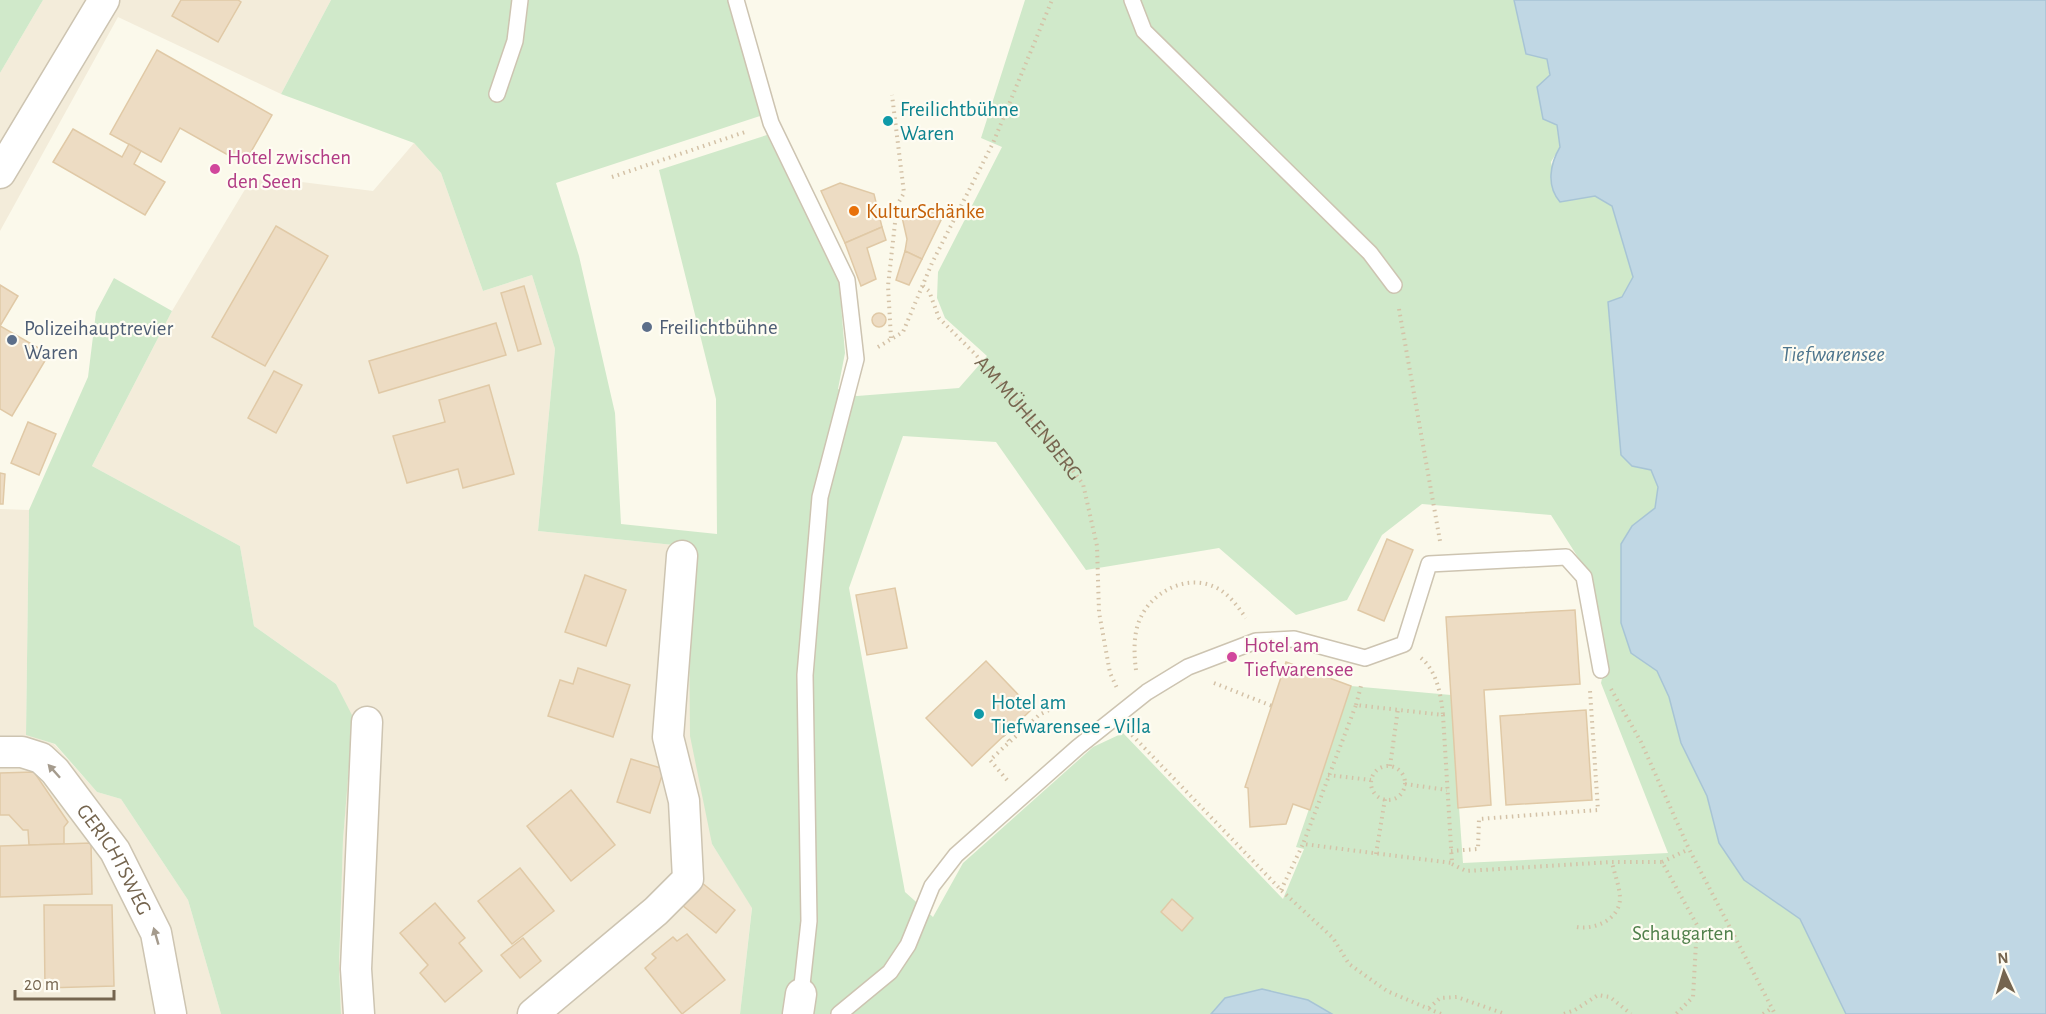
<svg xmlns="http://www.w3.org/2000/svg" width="2046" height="1014" font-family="'Alegreya Sans',sans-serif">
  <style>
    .residential { fill: #f3ecda }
    .green { fill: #d0e9ca; fill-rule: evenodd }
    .water { fill: #c0d7e4; stroke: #a7c4d5; stroke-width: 1.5 }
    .building { fill: #eddcc3; stroke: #e0c9a6; stroke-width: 1.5 }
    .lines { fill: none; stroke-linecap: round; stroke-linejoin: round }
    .lane-casing { stroke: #cdc4b1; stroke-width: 18 }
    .street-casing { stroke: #cdc4b1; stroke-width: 33 }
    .path { stroke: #d4c2a7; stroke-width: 4; stroke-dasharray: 1.5 4.5; stroke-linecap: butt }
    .lane { stroke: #fff; stroke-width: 15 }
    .street { stroke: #fff; stroke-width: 30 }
    .oneway { fill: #a59b8d }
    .culture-dot { fill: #0f9aa8; stroke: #fefcf2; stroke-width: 2 }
    .hotel-dot { fill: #d1479c; stroke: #fefcf2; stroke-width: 2 }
    .food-dot { fill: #e8710a; stroke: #fefcf2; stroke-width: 2 }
    .service-dot { fill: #5c6f8a; stroke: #fefcf2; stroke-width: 2 }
    .labels { text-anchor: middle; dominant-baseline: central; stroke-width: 4.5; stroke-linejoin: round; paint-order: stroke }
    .culture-label { font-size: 21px; fill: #0d838f; stroke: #fefcf2; text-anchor: start }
    .hotel-label { font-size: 21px; fill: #b23c85; stroke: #fefcf2; text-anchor: start }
    .food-label { font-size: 21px; fill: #c56008; stroke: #fefcf2; text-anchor: start }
    .service-label { font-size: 21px; fill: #4e5e75; stroke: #fefcf2; text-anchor: start }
    .street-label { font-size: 21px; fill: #75654f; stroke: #fefcf2 }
    .park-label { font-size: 21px; fill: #50804b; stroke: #fefcf2 }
    .water-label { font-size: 22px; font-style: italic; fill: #4d758d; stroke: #fefcf2 }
  </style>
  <rect width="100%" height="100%" fill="#fbf9eb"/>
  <g class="residential">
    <polygon points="43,0 331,0 281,94 118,17 0,231 0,73"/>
    <polygon points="414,143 441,173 483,291 532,275 555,349 538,531 693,547 712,844 752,907 740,1014 341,1014 339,967 343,840 352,717 336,684 254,626 240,546 92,466 172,311 250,181 270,178 373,191"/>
    <polygon points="0,509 29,510 26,734 54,744 97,792 121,799 188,900 221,1014 0,1014"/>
  </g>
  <g class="green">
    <polygon points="0,0 43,0 0,73"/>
    <path d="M331,0h413l-12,11 28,105 -204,67 23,73 36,157 6,111 96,10 -1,-135 -57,-229 108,-35 72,146 6,72 -7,36 19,7 102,-8 28,-32 -42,-38 -8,-20 1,-26 64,-125 -21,-9 44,-138h489l12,54 21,5 13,88 -9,15 9,40 35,-6 17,10 21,71 -11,20 -14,5 13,153 11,11 19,4 7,17 -3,21 -23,18 -1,127 26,18 12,26 12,46 26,53 12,47 25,37 56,39 46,95h-514l-24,-14 -83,-2 -14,16h-471l12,-106 -40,-64 -22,-108 -1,-116 4,-73 -155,-16 17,-182 -23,-74 -49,16 -42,-118 -27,-30 -133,-49zM903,436l93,6 90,128 133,-22 77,67 51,-15 35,-65 40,-31 129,11 37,58 16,96 -3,14 67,170 -205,10 -12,-168 -100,-9 -55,161 8,2 -21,50 -160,-166 -30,14 -130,116 -30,54 -28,-25 -56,-304z"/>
    <polygon points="114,278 172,311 92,466 240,546 254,626 336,684 353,717 343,840 339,967 341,1014 221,1014 188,900 121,799 97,792 55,744 26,735 29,510 88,377 96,312"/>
  </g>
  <g class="water">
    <path d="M1514,0h532v1014h-200l-46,-95 -56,-39 -25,-37 -12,-47 -26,-53 -12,-46 -12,-26 -26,-18 -10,-30v-79l11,-18 23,-18 3,-21 -7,-17 -19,-4 -11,-11 -13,-153 14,-5 11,-20 -21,-71 -17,-10 -35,6c-14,-16 -10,-38 0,-55l-3,-22 -14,-6 -6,-32 13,-12 -3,-16 -21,-5z"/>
    <polygon points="1262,989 1308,1000 1332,1014 1211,1014 1225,998"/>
  </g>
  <g class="building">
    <polygon points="181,0 238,0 241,2 218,42 172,16"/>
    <polygon points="157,50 272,115 244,164 180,128 161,162 110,134"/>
    <polygon points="73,129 122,157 129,144 141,151 134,164 165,182 145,215 53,162"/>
    <polygon points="840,183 874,194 882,227 845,243 821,191"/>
    <polygon points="946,210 922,259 905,251 907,239 902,217"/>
    <polygon points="276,226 328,256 265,366 212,337"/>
    <polygon points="882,227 886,240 867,248 876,279 861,286 845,243"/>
    <polygon points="905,251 922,259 909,285 896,280"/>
    <polygon points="0,285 18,296 0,326 49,354 12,416 0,409"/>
    <polygon points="524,286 541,344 518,351 501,293"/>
    <circle cx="879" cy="320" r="7"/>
    <polygon points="496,323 506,355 379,393 369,361"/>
    <polygon points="274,371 302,385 276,433 248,418"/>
    <polygon points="489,385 514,474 463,488 458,469 407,483 393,436 445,422 439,400"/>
    <polygon points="28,422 56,434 39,475 11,463"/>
    <polygon points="0,473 5,474 3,504 0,504"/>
    <polygon points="1387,539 1413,550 1384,621 1358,610"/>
    <polygon points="585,575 626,590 606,646 565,632"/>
    <polygon points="895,588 907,648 867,655 856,595"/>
    <polygon points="1575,610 1580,684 1484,690 1491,805 1458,808 1446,617"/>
    <polygon points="986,661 1032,709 972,766 926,718"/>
    <polygon points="1286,662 1351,686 1310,810 1293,804 1286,824 1250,827 1248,788 1245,787"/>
    <polygon points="578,668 630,685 613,737 548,716 560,680 573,684"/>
    <polygon points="1586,710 1592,800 1506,805 1500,716"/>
    <polygon points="631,759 664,769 650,813 617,802"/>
    <polygon points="34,772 68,822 64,827 64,844 29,845 28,830 23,830 9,815 0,815 0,773"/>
    <polygon points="571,790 615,845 571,881 527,826"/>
    <polygon points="91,843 92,894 0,897 0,846"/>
    <polygon points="520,868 554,911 512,944 478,901"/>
    <polygon points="701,882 735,910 716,933 682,905"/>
    <polygon points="1172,899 1193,918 1182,931 1161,912"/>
    <polygon points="435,903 465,938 459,943 482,971 445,1002 420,973 428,965 400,933"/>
    <polygon points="44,905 112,905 114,986 45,988"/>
    <polygon points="687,934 725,980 682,1014 645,968 656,958 652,954 673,937 677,941"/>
    <polygon points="523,938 541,961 520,978 501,955"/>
  </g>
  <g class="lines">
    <defs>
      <g id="lane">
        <polyline points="736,0 771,123 847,280 856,359 820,497 805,675 809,921 801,994"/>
        <polyline points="1132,0 1144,31 1370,253 1394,285"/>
        <polyline points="497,94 515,41 520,0"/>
        <polyline points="839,1014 890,972 908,945 932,886 956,855 1078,747 1147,692 1188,667 1256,641 1294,639 1365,658 1404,644 1429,564 1566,557 1584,577 1601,670"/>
      </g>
      <g id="street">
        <polyline points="0,173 104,0"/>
        <path id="s2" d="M0,752h22l19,6 14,13 60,80 41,82 15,81"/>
        <polyline points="359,1014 356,969 367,722"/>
        <polyline points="533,1014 656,911 688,879 684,801 668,737 682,556"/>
        <polyline points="798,1014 801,994"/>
      </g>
    </defs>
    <use href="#lane" class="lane-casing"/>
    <use href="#street" class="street-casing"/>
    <g class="path">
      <polyline points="612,177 748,131"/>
      <path id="s1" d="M923,286l6,5 10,27 37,37 71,82 36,47 14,62 2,66 11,61 7,15"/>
      <polyline points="1399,309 1440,541"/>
      <polyline points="891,338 888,286 897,205 904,193 892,95"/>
      <polyline points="878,347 903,332 932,263 993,143 1052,0"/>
      <path d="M1421,658c16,13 20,37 22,57"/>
      <path d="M1136,670c-2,-15 -3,-36 4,-51 12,-28 48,-46 77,-31 13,7 21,19 29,30"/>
      <polyline points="1214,683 1272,706"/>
      <polyline points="1611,689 1641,742 1689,849 1775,1014"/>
      <polyline points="1356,705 1362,682"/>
      <polyline points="1004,735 1009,741"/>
      <polyline points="1132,735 1281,890 1333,938 1349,964 1387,991 1441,1014"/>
      <polyline points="1390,766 1398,709"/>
      <circle cx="1388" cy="783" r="17"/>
      <polyline points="1328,775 1371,780"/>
      <polyline points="1007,780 990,760 1039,715 1059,705"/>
      <polyline points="1405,784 1447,790"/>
      <polyline points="1451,851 1478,849 1479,819 1598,810 1590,691"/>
      <polyline points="1376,854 1385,799"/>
      <polyline points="1662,862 1689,849"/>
      <polyline points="1452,864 1466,871 1612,862 1662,862 1697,925 1693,997 1676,1014"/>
      <polyline points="1281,890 1303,844 1452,863 1443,715 1356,705 1303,844"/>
      <path d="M1577,927c17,3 42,-7 43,-28 0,-12 -6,-26 -8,-37"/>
      <polyline points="1429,1008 1440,998 1457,997 1505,1014"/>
      <polyline points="1564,1014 1575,1010 1598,995 1610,997 1631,1014"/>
      <polyline points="1763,1014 1772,1008"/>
    </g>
    <use href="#lane" class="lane"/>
    <use href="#street" class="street"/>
  </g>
  <defs><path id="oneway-solid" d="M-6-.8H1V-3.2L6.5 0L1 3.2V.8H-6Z" transform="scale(1.5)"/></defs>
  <g class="oneway">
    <use href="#oneway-solid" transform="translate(54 771) rotate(-132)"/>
    <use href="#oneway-solid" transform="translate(156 936) rotate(-106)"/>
  </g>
  <g class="culture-dot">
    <circle cx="888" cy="121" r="6"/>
    <circle cx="979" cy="714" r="6"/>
  </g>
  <g class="hotel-dot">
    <circle cx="215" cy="169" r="6"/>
    <circle cx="1232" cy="657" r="6"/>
  </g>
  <circle class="food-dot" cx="854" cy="211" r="6"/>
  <g class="service-dot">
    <circle cx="647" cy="327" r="6"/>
    <circle cx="12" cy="340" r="6"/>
  </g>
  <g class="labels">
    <g class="culture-label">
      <text x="900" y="109">Freilichtbühne<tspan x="900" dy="24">Waren</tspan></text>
      <text x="991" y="702">Hotel am<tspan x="991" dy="24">Tiefwarensee - Villa</tspan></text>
    </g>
    <g class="hotel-label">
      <text x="227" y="157">Hotel zwischen<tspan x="227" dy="24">den Seen</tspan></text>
      <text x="1244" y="645">Hotel am<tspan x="1244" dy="24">Tiefwarensee</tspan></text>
    </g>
    <g class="food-label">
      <text x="866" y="211">KulturSchänke</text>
    </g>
    <g class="service-label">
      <text x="659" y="327">Freilichtbühne</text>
      <text x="24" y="328">Polizeihauptrevier<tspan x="24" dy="24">Waren</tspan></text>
    </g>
    <g class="street-label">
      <text stroke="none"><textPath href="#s1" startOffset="171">AM MÜHLENBERG</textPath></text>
      <text stroke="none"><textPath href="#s2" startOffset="168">GERICHTSWEG</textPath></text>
    </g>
    <g class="park-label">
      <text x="1683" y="933">Schaugarten</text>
    </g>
    <g class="water-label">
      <text x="1833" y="354">Tiefwarensee</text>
    </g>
  </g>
  <g transform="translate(2004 972) rotate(356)" stroke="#fefcf2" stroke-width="4.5" paint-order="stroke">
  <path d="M0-4.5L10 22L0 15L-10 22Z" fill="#75654f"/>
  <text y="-9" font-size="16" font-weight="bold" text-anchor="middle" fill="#75654f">N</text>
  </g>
  <path d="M15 990v9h99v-9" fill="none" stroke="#75654f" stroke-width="3"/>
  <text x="24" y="990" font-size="18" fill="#75654f" stroke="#fefcf2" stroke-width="4.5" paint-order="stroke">20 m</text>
</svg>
